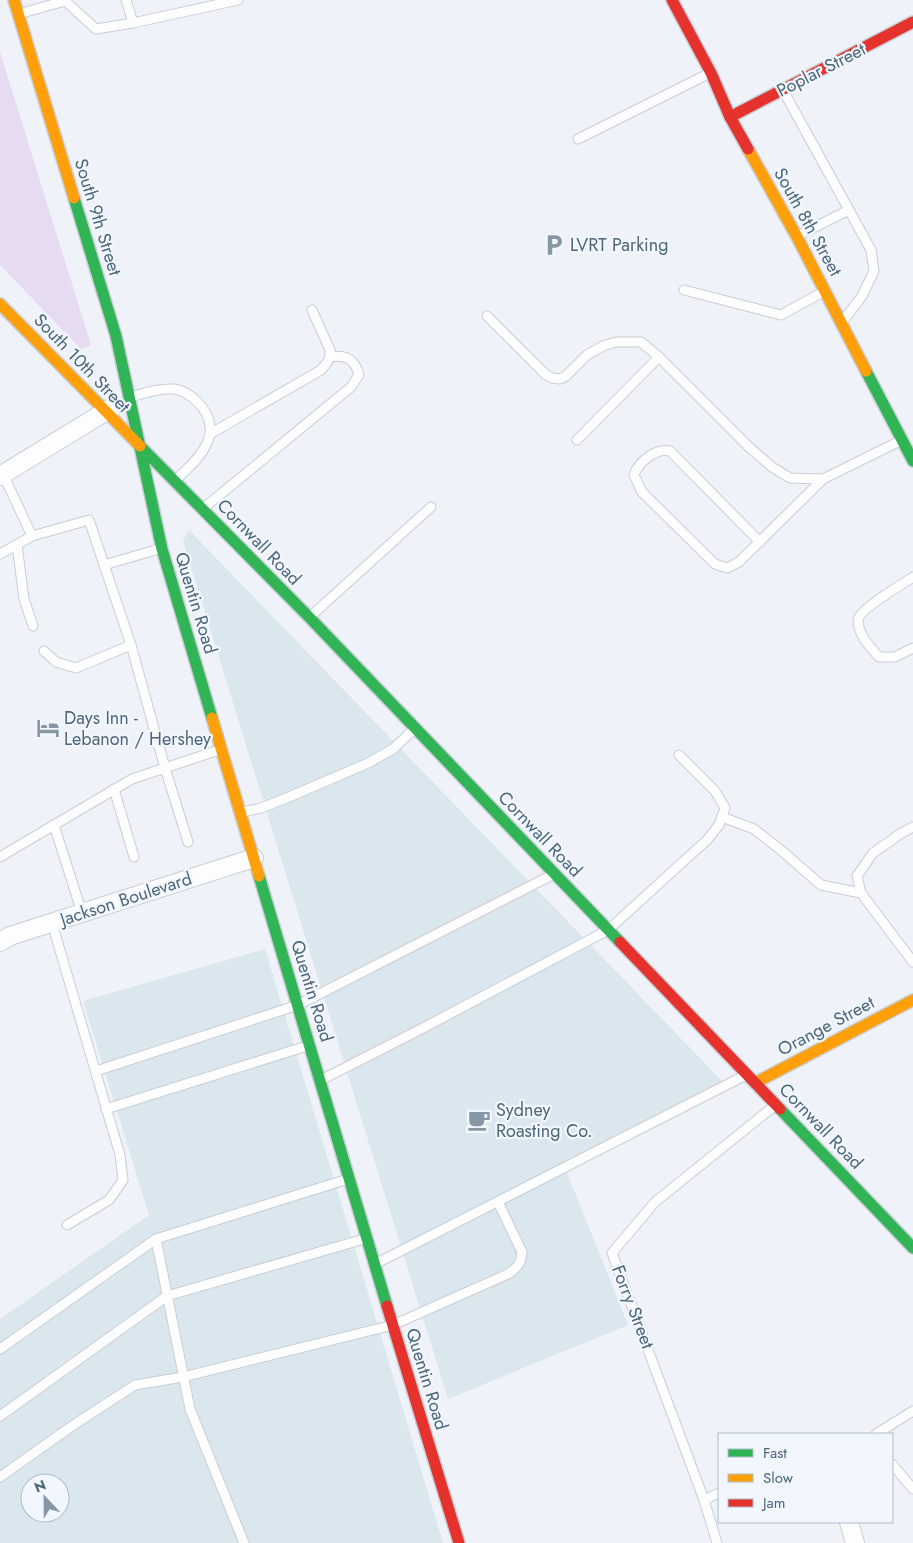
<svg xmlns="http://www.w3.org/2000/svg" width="913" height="1543" font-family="Jost,sans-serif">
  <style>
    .commercial { fill: #dae7ef; fill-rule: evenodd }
    .green { fill: #e6dbf1 }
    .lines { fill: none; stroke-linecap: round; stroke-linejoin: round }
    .lane-casing { stroke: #c8ced5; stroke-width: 11 }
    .street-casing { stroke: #c8ced5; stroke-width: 20 }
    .fast-casing { stroke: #c8ced5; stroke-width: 14 }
    .slow-casing { stroke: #c8ced5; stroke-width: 14 }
    .jam-casing { stroke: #c8ced5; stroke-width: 14 }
    .lane { stroke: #fdfdfe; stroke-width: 9 }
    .street { stroke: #fdfdfe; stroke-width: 18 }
    .fast { stroke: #30b455; stroke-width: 11 }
    .slow { stroke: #ff9f0a; stroke-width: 11 }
    .jam { stroke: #e5322d; stroke-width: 11 }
    .labels { text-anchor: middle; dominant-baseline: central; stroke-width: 4.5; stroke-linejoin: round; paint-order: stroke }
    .street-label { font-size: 18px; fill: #4d6778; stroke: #f1f6ff }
    .poi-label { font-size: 18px; fill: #4d6778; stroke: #f1f6ff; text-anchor: start }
  </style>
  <rect width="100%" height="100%" fill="#eff2f8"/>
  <g class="commercial">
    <polygon points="189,530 726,1085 565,1168 628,1325 448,1399 183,541"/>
    <path d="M265,949l178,594h-443v-224l149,-104 -66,-214zM30,1483h30v30h-30z"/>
  </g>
  <polygon class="green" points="0,52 91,345 81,349 0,265"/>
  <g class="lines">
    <defs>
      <g id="lane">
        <polyline points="64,0 96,29 133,23 238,0"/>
        <polyline points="126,0 133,23"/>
        <polyline points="22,13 65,1"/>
        <polyline points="784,92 871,250 874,271 862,296 844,320"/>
        <polyline points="578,139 708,74"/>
        <polyline points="799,235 849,210"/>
        <polyline points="684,290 781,315 823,292"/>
        <polyline points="487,316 545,374 552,378 560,379 566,376 587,355 603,346 616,342 641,342 659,357 750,448 772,467 790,478 823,479 900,441"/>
        <path d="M131,397c14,-4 28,-9 43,-8 16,2 35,21 36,37 1,6 -1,14 -4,19 -6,14 -20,24 -30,35"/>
        <path d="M210,434l111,-64c6,-7 10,-11 9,-20l-18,-40"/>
        <polyline points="577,440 659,357"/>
        <path d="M205,507l146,-120 8,-12c-4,-15 -12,-21 -28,-18"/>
        <polyline points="32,536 89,520 131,645 165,768 188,842"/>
        <path d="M760,542l-90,-91c-14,-3 -31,10 -36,24l8,17 73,72 12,4 12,-6 84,-83"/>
        <polyline points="17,545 24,599 33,626"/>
        <polyline points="0,554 32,536 3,474"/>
        <polyline points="104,565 159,549"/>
        <path d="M913,577c-10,7 -54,32 -55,43 0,15 12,27 21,37h16l18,-9"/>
        <polyline points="311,616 431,507"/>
        <polyline points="44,651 56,662 76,668 131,645"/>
        <polyline points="114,789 134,857"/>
        <polyline points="243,812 261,808 289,797 368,763 393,749 414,729"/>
        <polyline points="722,817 754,829 782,851 821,885 861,893"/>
        <polyline points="54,825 82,913"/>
        <polyline points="913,827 900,834 873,853 857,876 861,893 913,962"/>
        <polyline points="0,857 132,779 219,750"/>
        <polyline points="52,923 120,1155 123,1180 109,1200 67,1225"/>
        <polyline points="96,1071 298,1005 552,875"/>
        <polyline points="323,1079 425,1027 608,930 707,840 719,825 725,808 715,791 679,755"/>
        <polyline points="106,1109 307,1046"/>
        <polyline points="156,1239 190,1409 244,1543"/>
        <polyline points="377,1263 744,1076"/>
        <polyline points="0,1349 156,1239 348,1179"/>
        <polyline points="0,1416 167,1296 364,1239"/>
        <polyline points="876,1434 913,1411"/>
        <polyline points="892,1464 913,1489"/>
        <path d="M0,1477l72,-51 63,-41 48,-8 210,-52 115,-51c9,-6 13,-10 14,-22l-24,-50"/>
        <polyline points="704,1500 719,1493"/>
        <polyline points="717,1543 704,1500 612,1253 655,1202 773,1107"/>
      </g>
      <g id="street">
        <polyline points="0,476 113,407"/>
        <polyline points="0,942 10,936 254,858"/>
        <polyline points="849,1522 855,1543"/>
      </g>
      <g id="fast">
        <polyline points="74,198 116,336 162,549 212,718"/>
        <polyline points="866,371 913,461"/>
        <polyline points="140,446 309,617 620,942"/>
        <polyline points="259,876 387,1306"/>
        <polyline points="780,1109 913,1248"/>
      </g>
      <g id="slow">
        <polyline points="14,0 74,198"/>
        <polyline points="748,149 797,237 866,371"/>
        <polyline points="0,304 140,446"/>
        <polyline points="212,718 259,876"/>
        <polyline points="755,1083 913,1000"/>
      </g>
      <g id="jam">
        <polyline points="672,0 711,73 730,117 748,149"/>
        <polyline points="730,117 913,22"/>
        <polyline points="620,942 780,1109"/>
        <polyline points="387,1306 459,1543"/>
      </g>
    </defs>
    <use href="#lane" class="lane-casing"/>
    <use href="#street" class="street-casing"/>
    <use href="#fast" class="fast-casing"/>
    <use href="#slow" class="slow-casing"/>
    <use href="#jam" class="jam-casing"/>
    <use href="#lane" class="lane"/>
    <use href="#street" class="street"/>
    <use href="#fast" class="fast"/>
    <use href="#slow" class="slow"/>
    <use href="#jam" class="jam"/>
  </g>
  <defs>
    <symbol id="parking-bare" viewBox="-9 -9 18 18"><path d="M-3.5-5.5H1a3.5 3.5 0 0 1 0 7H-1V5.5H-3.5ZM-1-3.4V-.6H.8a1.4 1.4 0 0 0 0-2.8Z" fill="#8698a5" stroke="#f1f6ff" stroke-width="2.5" paint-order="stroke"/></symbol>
    <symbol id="hotel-bare" viewBox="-9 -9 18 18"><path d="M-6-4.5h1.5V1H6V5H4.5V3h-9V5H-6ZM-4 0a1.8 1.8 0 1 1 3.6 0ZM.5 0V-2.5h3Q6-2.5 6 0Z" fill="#8698a5" stroke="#f1f6ff" stroke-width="2.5" paint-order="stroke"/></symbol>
    <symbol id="cafe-bare" viewBox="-9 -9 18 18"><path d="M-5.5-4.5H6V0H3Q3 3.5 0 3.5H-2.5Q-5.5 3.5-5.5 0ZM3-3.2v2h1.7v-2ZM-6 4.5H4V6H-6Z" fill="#8698a5" stroke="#f1f6ff" stroke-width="2.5" paint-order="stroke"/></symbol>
  </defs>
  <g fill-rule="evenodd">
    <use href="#parking-bare" x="538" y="229" width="32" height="32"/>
    <use href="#hotel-bare" x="32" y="712" width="32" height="32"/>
    <use href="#cafe-bare" x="463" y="1104" width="32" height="32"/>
  </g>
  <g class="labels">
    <g class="street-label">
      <text transform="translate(821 70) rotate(-27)">Poplar Street</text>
      <text transform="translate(98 217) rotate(73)">South 9th Street</text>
      <text transform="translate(808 222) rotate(61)">South 8th Street</text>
      <text transform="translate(82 363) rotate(46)">South 10th Street</text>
      <text transform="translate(259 542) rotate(46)">Cornwall Road</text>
      <text transform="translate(196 603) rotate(73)">Quentin Road</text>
      <text transform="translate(540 834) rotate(46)">Cornwall Road</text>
      <text transform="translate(126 899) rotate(-18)">Jackson Boulevard</text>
      <text transform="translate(312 991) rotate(73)">Quentin Road</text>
      <text transform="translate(826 1026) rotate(-28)">Orange Street</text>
      <text transform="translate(821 1126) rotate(46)">Cornwall Road</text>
      <text transform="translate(633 1307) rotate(69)">Forry Street</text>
      <text transform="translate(427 1379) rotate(73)">Quentin Road</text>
    </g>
    <g class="poi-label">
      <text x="570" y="245">LVRT Parking</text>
      <text x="64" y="718">Days Inn -<tspan x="64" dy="21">Lebanon / Hershey</tspan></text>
      <text x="496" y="1110">Sydney<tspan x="496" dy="21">Roasting Co.</tspan></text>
    </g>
  </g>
  <rect x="718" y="1433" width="175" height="90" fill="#f1f6ff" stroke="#afbdc9"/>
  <rect x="728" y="1449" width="25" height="8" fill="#30b455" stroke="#afbdc9"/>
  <text x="763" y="1458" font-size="15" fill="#4d6778">Fast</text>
  <rect x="728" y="1474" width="25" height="8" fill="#ff9f0a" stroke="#afbdc9"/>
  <text x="763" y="1483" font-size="15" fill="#4d6778">Slow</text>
  <rect x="728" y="1499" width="25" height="8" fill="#e5322d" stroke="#afbdc9"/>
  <text x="763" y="1508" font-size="15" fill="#4d6778">Jam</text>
  <g transform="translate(45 1498) rotate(338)"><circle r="24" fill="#f1f6ff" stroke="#afbdc9"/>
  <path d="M0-4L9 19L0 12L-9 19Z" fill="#8698a5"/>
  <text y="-8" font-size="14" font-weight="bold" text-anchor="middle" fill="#4d6778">N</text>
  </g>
</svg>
